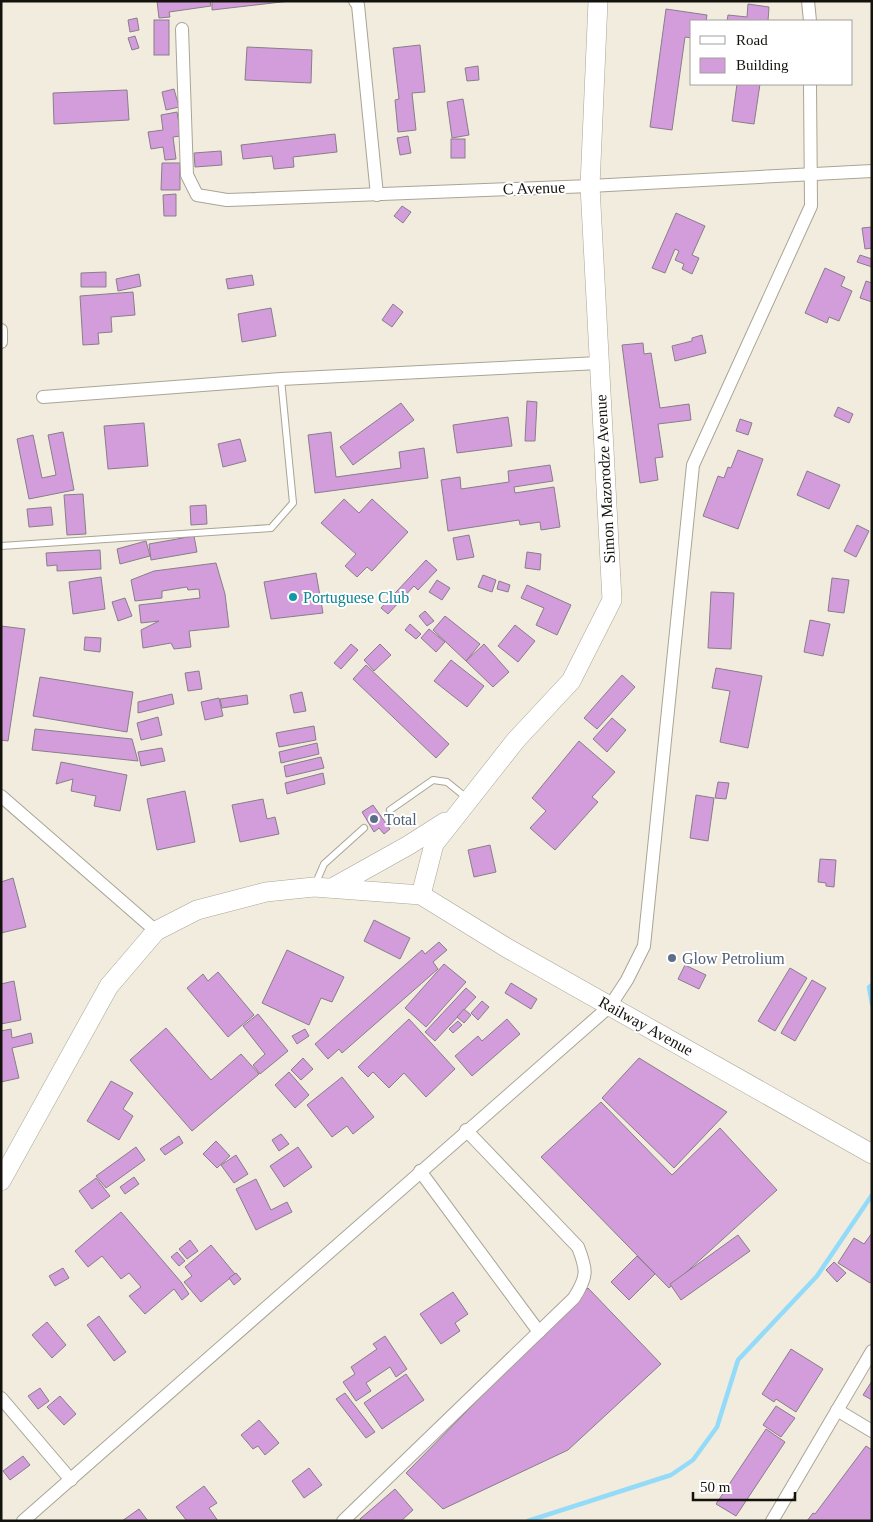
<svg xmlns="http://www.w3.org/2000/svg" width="873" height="1522" font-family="'Times New Roman',serif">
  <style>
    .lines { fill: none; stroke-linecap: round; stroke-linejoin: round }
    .stream { stroke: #94dbfa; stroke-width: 4.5 }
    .building { fill: #d39ddb; stroke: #887e8a }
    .lane-casing { stroke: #a9a596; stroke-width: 8 }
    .street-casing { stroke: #a9a596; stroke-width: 14 }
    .secondary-casing { stroke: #a9a596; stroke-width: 20 }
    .lane { stroke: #fff; stroke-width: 6 }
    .street { stroke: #fff; stroke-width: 12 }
    .secondary { stroke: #fff; stroke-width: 19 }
    .culture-dot { fill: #0f9aa8; stroke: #fff; stroke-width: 2 }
    .service-dot { fill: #5c6f8a; stroke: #fff; stroke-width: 2 }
    .labels { text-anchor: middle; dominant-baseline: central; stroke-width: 4; stroke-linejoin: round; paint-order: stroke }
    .street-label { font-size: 16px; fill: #14120d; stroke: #fff }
    .culture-label { font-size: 16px; fill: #0d838f; stroke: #fff; text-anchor: start }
    .service-label { font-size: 16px; fill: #4e5e75; stroke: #fff; text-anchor: start }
  </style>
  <rect width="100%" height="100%" fill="#f1ecdd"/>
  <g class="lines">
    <g class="stream">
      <polyline points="872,985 869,987 872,1004"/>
      <polyline points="528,1521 671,1475 693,1460 717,1427 738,1360 817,1276 872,1195"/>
    </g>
  </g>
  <g class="building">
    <polygon points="157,1 210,1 211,6 169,12 170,17 159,18"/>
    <polygon points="212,1 290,1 212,10"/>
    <polygon points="748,4 769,7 768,21 727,21 728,15 747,17"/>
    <polygon points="666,9 707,15 706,21 692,21 692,38 685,37 672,130 650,127"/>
    <polygon points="137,18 139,30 130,32 128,20"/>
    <rect x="154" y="20" width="15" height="35"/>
    <polygon points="135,36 139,48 132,50 128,38"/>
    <polygon points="420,45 425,92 412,93 416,130 398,132 395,100 399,99 393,48"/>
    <polygon points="247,47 312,50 311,83 245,80"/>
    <polygon points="478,66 479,80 467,81 465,68"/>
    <polygon points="737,84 760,84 754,124 732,121"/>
    <polygon points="174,89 179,107 166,110 162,92"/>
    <polygon points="127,90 129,120 54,124 53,93"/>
    <polygon points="463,99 469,135 452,138 447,102"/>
    <polygon points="177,112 181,136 173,137 176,159 165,160 163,147 151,149 148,132 163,130 161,115"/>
    <polygon points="335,134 337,152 293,157 294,167 274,169 272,156 243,159 241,145"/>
    <polygon points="408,136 411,153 400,155 397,138"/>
    <rect x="451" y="139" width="14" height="19"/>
    <polygon points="221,151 222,165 195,167 194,153"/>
    <polygon points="162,163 180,163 180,190 161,190"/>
    <polygon points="176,194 176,216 164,216 163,195"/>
    <polygon points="402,206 411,212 403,223 394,216"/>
    <polygon points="676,213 705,226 692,255 699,258 692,274 682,269 684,264 675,260 679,251 675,249 665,273 652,268"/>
    <polygon points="872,227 872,248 865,249 862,228"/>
    <polygon points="860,255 872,259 872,267 857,262"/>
    <polygon points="825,268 845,277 841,286 852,291 839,321 829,317 827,323 805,313"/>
    <polygon points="106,272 106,287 81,287 81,273"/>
    <polygon points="139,274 141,286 118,291 116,279"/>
    <polygon points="252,275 254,285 228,289 226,279"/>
    <polygon points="866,281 872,283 872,302 860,298"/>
    <polygon points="133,292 135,315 111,317 112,332 98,333 99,344 83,345 80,296"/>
    <polygon points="393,304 403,312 392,327 382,320"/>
    <polygon points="271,308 276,336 242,342 238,314"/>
    <polygon points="702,335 706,353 675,361 672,346 692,341 692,338"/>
    <polygon points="643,343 644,354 651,353 660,408 689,404 691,420 658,424 663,457 655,458 658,480 640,483 622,345"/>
    <polygon points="527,401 537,402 535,441 525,441"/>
    <polygon points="401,403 414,420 353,465 340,447"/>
    <polygon points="838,407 853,414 849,423 834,416"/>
    <polygon points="508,417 512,446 457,453 453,425"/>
    <polygon points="740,419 752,423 748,435 736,431"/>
    <polygon points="144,423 148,466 108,469 104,426"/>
    <polygon points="63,432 74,490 29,499 17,439 33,435 42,478 56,475 48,435"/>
    <polygon points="331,432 336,477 401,468 399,452 424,448 428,478 315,493 308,435"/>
    <polygon points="240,439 246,461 223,467 218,444"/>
    <polygon points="738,450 763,459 738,529 703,516 718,476 724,478 728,467 731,468"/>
    <polygon points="550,465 553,481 514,487 515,493 554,487 560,527 541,530 540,522 520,525 519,520 448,531 441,480 460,477 461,489 509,482 508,471"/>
    <polygon points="807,471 840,485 829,509 797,495"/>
    <polygon points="83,494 86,534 67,535 64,495"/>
    <polygon points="344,499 359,513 372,499 408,532 372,571 367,567 357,577 345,566 356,554 321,523"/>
    <polygon points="206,505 207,524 191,525 190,506"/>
    <polygon points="51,507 53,525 29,527 27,509"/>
    <polygon points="857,525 869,531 856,557 844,551"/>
    <polygon points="469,535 474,557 457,560 453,538"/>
    <polygon points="194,536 197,552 151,560 149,544"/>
    <polygon points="146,541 150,556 120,564 117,549"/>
    <polygon points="100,550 101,569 57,571 57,565 47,566 46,553"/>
    <polygon points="527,552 541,554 540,570 525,568"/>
    <polygon points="426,560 437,570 418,590 414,586 388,614 381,608"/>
    <polygon points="216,563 225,594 229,627 189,631 191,647 174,649 171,643 143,648 141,630 159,621 141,623 139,605 200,598 199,589 188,590 187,587 162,591 162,598 135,601 131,580 154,571"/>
    <polygon points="316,573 323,613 271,619 264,582"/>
    <polygon points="483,575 496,580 492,592 478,587"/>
    <polygon points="101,577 105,609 73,614 69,582"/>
    <polygon points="832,578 849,580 844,613 828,611"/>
    <polygon points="437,580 450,588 442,600 429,592"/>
    <polygon points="499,581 510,585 508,592 497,589"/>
    <polygon points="527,585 571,605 557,635 536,625 544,608 521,598"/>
    <polygon points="711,592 734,593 731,649 708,648"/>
    <polygon points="125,598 132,616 118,621 112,602"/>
    <polygon points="425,611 434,621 427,626 419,616"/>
    <polygon points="445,616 480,644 466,661 433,630"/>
    <polygon points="810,620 830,624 823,656 804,652"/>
    <polygon points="410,624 421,634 416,639 405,630"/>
    <polygon points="515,625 535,641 518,662 498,646"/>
    <polygon points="1,626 25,629 8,741 1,740"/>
    <polygon points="429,629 445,642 436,652 421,638"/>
    <polygon points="85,637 101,638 100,652 84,650"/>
    <polygon points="351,644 358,650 341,669 334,663"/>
    <polygon points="380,644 391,655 374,671 364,660"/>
    <polygon points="484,644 509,672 493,687 466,661"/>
    <polygon points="451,660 484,686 467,707 434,681"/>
    <polygon points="366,665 449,744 436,758 353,679"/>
    <polygon points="716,668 762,676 748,748 720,742 730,691 712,688"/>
    <polygon points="199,671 202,689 188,691 185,673"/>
    <polygon points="622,675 635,687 597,729 584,718"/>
    <polygon points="40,677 133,692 127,732 33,716"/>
    <polygon points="302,692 306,711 294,713 290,695"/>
    <polygon points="172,694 174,704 138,713 138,702"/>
    <polygon points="247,695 248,704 222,708 220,699"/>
    <polygon points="219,698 223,716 205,720 201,702"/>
    <polygon points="158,717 162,735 141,740 137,723"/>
    <polygon points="612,718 626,730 607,752 593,739"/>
    <polygon points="314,726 316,740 279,747 276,733"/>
    <polygon points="35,729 132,739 138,761 32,750"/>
    <polygon points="579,741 615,772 592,797 598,802 555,850 530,828 546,811 532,798"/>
    <polygon points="317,743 319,754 281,763 279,752"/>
    <polygon points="162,748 165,761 141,766 138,752"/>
    <polygon points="321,757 324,768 286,777 284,766"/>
    <polygon points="61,762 127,775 120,811 94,806 96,796 71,791 73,779 56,784"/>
    <polygon points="323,773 325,784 287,794 285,783"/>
    <polygon points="718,782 729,783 726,799 715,798"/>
    <polygon points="185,791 195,842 157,850 147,799"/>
    <polygon points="696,795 714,798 708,841 690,838"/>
    <polygon points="263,799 267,819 275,817 279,834 240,842 232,805"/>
    <polygon points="373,805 390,829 384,834 379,828 374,832 362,812"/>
    <polygon points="490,845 496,872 474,877 468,850"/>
    <polygon points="820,859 836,860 834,887 826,886 826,883 818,882"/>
    <polygon points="13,878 26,927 1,933 1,882"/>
    <polygon points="374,920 410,938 400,959 364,941"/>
    <polygon points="439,942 447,950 433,962 438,969 342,1053 339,1049 328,1059 315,1044 422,950 425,954"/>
    <polygon points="287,950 344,977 332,1002 321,998 309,1025 262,1003"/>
    <polygon points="444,964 466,982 426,1027 405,1008"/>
    <polygon points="685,965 706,975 699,989 678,979"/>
    <polygon points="790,968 807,978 775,1031 758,1021"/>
    <polygon points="218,972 254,1015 228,1037 187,988 203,974 208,981"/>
    <polygon points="812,980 826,988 795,1041 781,1033"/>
    <polygon points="14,981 21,1020 1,1024 1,984"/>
    <polygon points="511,983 537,999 531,1009 505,993"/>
    <polygon points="466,988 476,997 435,1041 425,1032"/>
    <polygon points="482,1001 489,1007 478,1020 471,1013"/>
    <polygon points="464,1009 471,1015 464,1023 457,1017"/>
    <polygon points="258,1014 288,1051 260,1074 253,1065 265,1054 243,1026"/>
    <polygon points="409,1019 455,1069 426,1097 404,1073 389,1088 373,1072 368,1077 358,1067"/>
    <polygon points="507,1019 520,1034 472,1076 455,1056 478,1036 482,1041"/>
    <polygon points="458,1021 462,1025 453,1033 449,1029"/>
    <polygon points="166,1028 211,1080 241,1054 259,1074 192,1131 130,1060"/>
    <polygon points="11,1029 12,1038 31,1033 33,1043 12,1048 19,1078 1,1082 1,1031"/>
    <polygon points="305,1029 309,1036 297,1044 292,1036"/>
    <polygon points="303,1058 313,1069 301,1080 291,1070"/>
    <polygon points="639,1058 727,1112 674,1168 602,1098"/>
    <polygon points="289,1072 309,1095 295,1108 275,1085"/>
    <polygon points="342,1077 374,1117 353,1134 347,1126 332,1137 307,1105"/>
    <polygon points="111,1081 133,1093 123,1109 133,1116 119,1140 87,1121"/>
    <polygon points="601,1102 672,1175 720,1128 777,1190 669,1288 541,1157"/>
    <polygon points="281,1134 289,1144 279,1151 272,1140"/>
    <polygon points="179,1136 183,1143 165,1155 160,1149"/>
    <polygon points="216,1141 230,1156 217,1168 203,1154"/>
    <polygon points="136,1147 145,1160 106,1188 96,1176"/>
    <polygon points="298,1147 312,1167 284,1187 270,1166"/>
    <polygon points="236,1155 248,1174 234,1183 221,1165"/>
    <polygon points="134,1177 139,1184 125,1194 120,1187"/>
    <polygon points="96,1178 110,1196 92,1209 79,1191"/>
    <polygon points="256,1179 271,1210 287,1202 292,1212 256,1230 236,1189"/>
    <polygon points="121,1212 181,1282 189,1294 182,1300 174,1289 145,1314 129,1296 141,1287 129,1273 121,1279 102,1256 88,1267 75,1251"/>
    <polygon points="872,1233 872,1281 870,1283 838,1263 854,1238 864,1244"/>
    <polygon points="738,1235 750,1251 681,1300 670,1284"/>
    <polygon points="190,1240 198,1251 187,1259 179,1249"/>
    <polygon points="211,1245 235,1274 201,1302 184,1282 192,1276 185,1267"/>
    <polygon points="177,1252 185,1261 179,1266 171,1257"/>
    <polygon points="637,1256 655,1274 629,1300 611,1282"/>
    <polygon points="834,1262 846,1273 837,1282 826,1270"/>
    <polygon points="63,1268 69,1278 55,1286 49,1276"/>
    <polygon points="236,1273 241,1279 234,1285 229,1278"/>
    <polygon points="588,1288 661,1364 568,1450 443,1509 406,1473"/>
    <polygon points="453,1292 468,1314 455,1323 460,1331 441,1344 420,1314"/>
    <polygon points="99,1316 126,1352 114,1361 87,1325"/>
    <polygon points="47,1322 66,1345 52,1358 32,1335"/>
    <polygon points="385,1336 407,1369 396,1377 390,1367 366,1383 371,1391 356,1401 343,1382 355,1374 351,1367 377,1349 373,1344"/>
    <polygon points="791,1349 823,1369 796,1412 776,1399 774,1402 762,1394"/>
    <polygon points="406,1374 424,1400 382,1429 364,1403"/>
    <polygon points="872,1381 872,1400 863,1395"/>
    <polygon points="40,1388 49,1401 38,1409 28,1396"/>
    <polygon points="345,1393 375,1432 366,1438 336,1399"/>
    <polygon points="60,1396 76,1414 64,1425 47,1407"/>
    <polygon points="776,1406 795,1418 781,1437 763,1425"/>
    <polygon points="259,1420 279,1443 265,1455 258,1446 253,1449 241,1435"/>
    <polygon points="766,1429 785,1442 736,1516 716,1504"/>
    <polygon points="866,1446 872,1450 872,1521 807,1521 813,1513 815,1514"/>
    <polygon points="23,1456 30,1465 10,1480 3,1471"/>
    <polygon points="309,1468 322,1485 304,1498 292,1481"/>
    <polygon points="204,1486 217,1503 209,1508 218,1521 187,1521 176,1507"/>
    <polygon points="395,1489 413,1510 401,1521 361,1521 360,1519"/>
    <polygon points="139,1509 148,1521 122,1521"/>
  </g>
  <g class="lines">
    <defs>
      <g id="lane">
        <polyline points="1,546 271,528 293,503 281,379"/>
        <polyline points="390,810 433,780 447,782 468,799"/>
        <polyline points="315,885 324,864 364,828"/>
      </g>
      <g id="street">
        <polyline points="355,1 358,5 377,195"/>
        <polyline points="808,1 810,21"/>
        <polyline points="182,29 187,175 197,195 227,200 590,186 872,171"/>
        <polyline points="1,330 1,342"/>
        <polyline points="43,397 281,379 599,363"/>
        <polyline points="1,796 156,931"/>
        <polyline points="420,1171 539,1332"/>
        <polyline points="1,1398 71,1480"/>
        <polyline points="837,1410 872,1431"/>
        <polyline points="23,1521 610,1006 627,980 644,946 693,465 811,206 810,84"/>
        <path d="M343,1521l231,-223c14,-22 13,-28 4,-51l-112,-117"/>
        <polyline points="772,1521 872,1351"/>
      </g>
      <g id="secondary">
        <polyline points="332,888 409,845 445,822"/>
        <polyline points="421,895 434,844 516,740 571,681 612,600 590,186 598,1"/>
        <polyline points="1,1181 109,986 156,931 197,910 266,892 314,887 421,895 507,948 872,1154"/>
      </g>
    </defs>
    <use href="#lane" class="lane-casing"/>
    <use href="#street" class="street-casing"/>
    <use href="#secondary" class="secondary-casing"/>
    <use href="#lane" class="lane"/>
    <use href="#street" class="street"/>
    <use href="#secondary" class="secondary"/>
  </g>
  <circle class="culture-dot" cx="293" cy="597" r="5"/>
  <g class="service-dot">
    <circle cx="374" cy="819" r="5"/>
    <circle cx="672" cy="958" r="5"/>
  </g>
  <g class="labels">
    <g class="street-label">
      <text transform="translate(534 188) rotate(-2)">C Avenue</text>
      <text transform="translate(605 479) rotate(-93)">Simon Mazorodze Avenue</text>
      <text transform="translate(646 1026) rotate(29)">Railway Avenue</text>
    </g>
    <g class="culture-label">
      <text x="303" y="597">Portuguese Club</text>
    </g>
    <g class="service-label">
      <text x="384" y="819">Total</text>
      <text x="682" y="958">Glow Petrolium</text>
    </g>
  </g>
  <rect width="873" height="1522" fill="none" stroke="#14120d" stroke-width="5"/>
  <rect x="690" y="20" width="162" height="65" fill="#ffffff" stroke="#a1a09e"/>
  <rect x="700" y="36" width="25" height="8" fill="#ffffff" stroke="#a1a09e"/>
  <text x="736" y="45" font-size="15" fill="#14120d">Road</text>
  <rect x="700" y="58" width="25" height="15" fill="#d39ddb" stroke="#a1a09e"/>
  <text x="736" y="70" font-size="15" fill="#14120d">Building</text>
  <path d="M693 1492v8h102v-8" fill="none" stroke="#14120d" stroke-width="2.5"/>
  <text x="700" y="1492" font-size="15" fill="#14120d" stroke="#ffffff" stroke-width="4" paint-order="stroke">50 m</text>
</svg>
